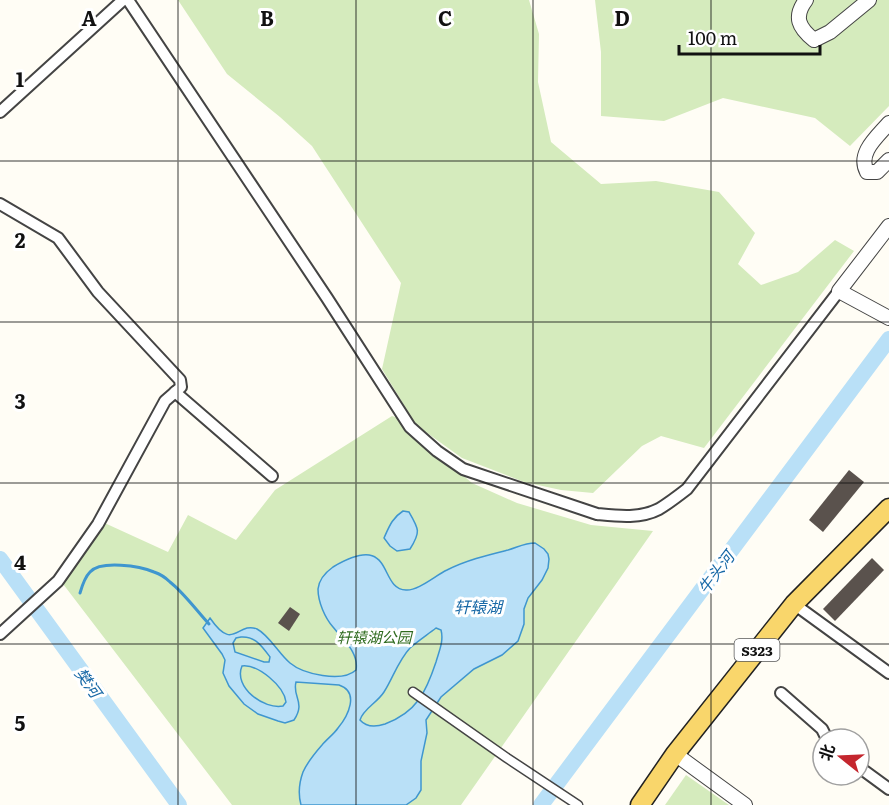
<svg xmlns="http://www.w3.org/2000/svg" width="889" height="805" font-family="Literata,'Noto Sans SC',serif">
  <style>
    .green { fill: #d5ebbd }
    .water { fill: #b9e0f7; stroke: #3f96cf; stroke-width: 1.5; fill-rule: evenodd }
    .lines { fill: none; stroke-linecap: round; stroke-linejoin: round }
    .stream { stroke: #3f96cf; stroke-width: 3 }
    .river { stroke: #b9e0f7; stroke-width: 16 }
    .building { fill: #5a524d }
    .pedestrian-casing { stroke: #444; stroke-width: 11 }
    .minor-casing { stroke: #444; stroke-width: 14 }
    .tertiary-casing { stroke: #444; stroke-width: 16 }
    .primary-casing { stroke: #222; stroke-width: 21 }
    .pedestrian { stroke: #fff; stroke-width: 8 }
    .minor { stroke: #fff; stroke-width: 10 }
    .tertiary { stroke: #fff; stroke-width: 14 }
    .primary { stroke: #f9d66b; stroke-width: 18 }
    .grid { fill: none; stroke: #111; stroke-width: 1.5; stroke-opacity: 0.55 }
    .labels { text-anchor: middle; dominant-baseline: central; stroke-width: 6; stroke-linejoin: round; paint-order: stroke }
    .shield { fill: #fff; stroke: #585858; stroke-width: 1.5 }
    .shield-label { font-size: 14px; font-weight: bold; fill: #111 }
    .park-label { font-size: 15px; font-style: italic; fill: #2f6b1f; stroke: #fff }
    .water-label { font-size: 16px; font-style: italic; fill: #1768a6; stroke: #fff }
    .grid-label { font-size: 20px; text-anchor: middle; font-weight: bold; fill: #111; stroke: #fff; stroke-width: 6; stroke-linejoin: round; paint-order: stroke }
  </style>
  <rect width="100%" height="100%" fill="#fffdf5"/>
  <g class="green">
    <polygon points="178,0 529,0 539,34 538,82 551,142 601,184 656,181 719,192 755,233 738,264 761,285 798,272 835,240 854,251 704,448 661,436 642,446 593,493 561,490 524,482 462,458 416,425 382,369 401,283 312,146 280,117 227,74"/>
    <polygon points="595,0 889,0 889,106 850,146 815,118 723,98 664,121 601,116 601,52"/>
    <polygon points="392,416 407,421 419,438 472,483 517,503 591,525 653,531 461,805 232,805 60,580 98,520 168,552 188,515 236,540 275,490"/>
    <polygon points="686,775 729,805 665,805"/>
  </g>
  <g class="water">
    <path d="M403,511l6,1c10,17 12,20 1,37l-13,2 -7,-5 -6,-8c5,-11 8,-20 19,-27z"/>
    <path d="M535,543l9,6 4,5 1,5 -1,9 -6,12 -14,18 -4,11v15l-6,17 -16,14 -28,14 -33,28 -15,23 1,13 -6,28v29l-5,8 -10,7h-105c-3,-11 -2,-22 2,-33 4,-9 12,-19 19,-27 5,-6 12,-11 16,-17 10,-12 22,-36 1,-43l-43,-3c-4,15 10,20 -2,38l-9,3 -7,-2 -20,-7 -14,-10 -15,-18 -6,-13 2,-13 -3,-6 -19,-26 7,-10c24,35 27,3 47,11 12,6 22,25 33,34 13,11 52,20 66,7 3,-18 -13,-30 -23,-43 -8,-9 -15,-25 -15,-38 1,-10 8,-17 15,-22 63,-37 44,22 73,23 12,1 30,-15 41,-20 20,-10 41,-15 61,-20 10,-3 17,-7 27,-7zM436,628l5,2c3,11 -2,21 -5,32 -10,30 -19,50 -51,62 -9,3 -18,4 -25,-4 3,-11 17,-17 24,-28 9,-14 14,-31 26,-44 8,-7 17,-13 26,-20zM241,637c14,-1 21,9 29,20l-1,5h-5l-29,-10 -2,-9 3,-5zM242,666c16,-2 42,20 44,36l-3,4c-19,4 -50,-19 -41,-40z"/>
  </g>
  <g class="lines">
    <path class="stream" d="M80,593c2,-7 5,-16 10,-21 11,-12 50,-6 64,0 6,2 12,6 16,10 13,10 27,29 39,42"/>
    <g class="river">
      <polyline points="0,559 179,805"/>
      <polyline points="541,805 889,339"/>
    </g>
  </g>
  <g class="building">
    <polygon points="849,470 864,482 823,532 809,520"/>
    <polygon points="872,558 884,570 835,621 823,609"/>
    <polygon points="290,607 300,614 289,631 278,623"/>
  </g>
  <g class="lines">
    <defs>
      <polyline id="pedestrian" points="413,692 507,758 578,805"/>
      <g id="minor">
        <path d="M128,0l199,298 83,129 27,24 26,18 134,45c20,2 43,5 62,-5 10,-6 19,-13 28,-20l152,-198"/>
        <polyline points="0,112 123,0"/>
        <polyline points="0,204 58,238 98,292 180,380 181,387 165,401 98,524 58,581 0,634"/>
        <polyline points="175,392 272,476"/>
        <polyline points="794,604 889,673"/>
        <polyline points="781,693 822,729 827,739"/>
        <polyline points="859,767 889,789"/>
      </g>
      <g id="tertiary">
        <path d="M806,0c-13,17 -7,28 8,40l16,-8 39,-32"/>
        <path d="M889,123c-12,14 -32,30 -22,49h10l12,-12"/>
        <polyline points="889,226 839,291 889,318"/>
        <polyline points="675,754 745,805"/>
      </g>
      <polyline id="primary" points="640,805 675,754 794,604 889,508"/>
    </defs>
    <use href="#pedestrian" class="pedestrian-casing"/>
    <use href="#minor" class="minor-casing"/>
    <use href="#tertiary" class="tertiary-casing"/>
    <use href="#primary" class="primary-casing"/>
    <use href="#pedestrian" class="pedestrian"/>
    <use href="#minor" class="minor"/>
    <use href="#tertiary" class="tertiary"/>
    <use href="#primary" class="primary"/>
  </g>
  <path class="grid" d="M178,0v805M356,0v805M533,0v805M711,0v805M0,161h889M0,322h889M0,483h889M0,644h889"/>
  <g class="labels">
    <rect class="shield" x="734.5" y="639" width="45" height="22" rx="4.5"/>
    <g class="shield-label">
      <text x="757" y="650">S323</text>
    </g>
    <g class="park-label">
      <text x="374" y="636">轩辕湖公园</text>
    </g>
    <g class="water-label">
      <text transform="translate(715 572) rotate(-53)">牛头河</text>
      <text x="478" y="606">轩辕湖</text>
      <text transform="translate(89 682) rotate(54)">樊河</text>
    </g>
  </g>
  <g class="grid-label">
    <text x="89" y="26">A</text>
    <text x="267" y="26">B</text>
    <text x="445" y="26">C</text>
    <text x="622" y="26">D</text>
    <text x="20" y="87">1</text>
    <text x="20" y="248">2</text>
    <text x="20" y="409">3</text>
    <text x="20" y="570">4</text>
    <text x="20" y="731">5</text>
  </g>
  <g transform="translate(841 757) rotate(288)"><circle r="28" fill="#ffffff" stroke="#a0a0a0" stroke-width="1.5"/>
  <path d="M0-4.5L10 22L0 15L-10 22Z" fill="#c4262e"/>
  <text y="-9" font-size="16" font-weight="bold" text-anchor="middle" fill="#111111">北</text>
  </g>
  <path d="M679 45v9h141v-9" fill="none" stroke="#111111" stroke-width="3"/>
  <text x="688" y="45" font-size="18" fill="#111111" stroke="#ffffff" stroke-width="4.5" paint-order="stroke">100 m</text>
</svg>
